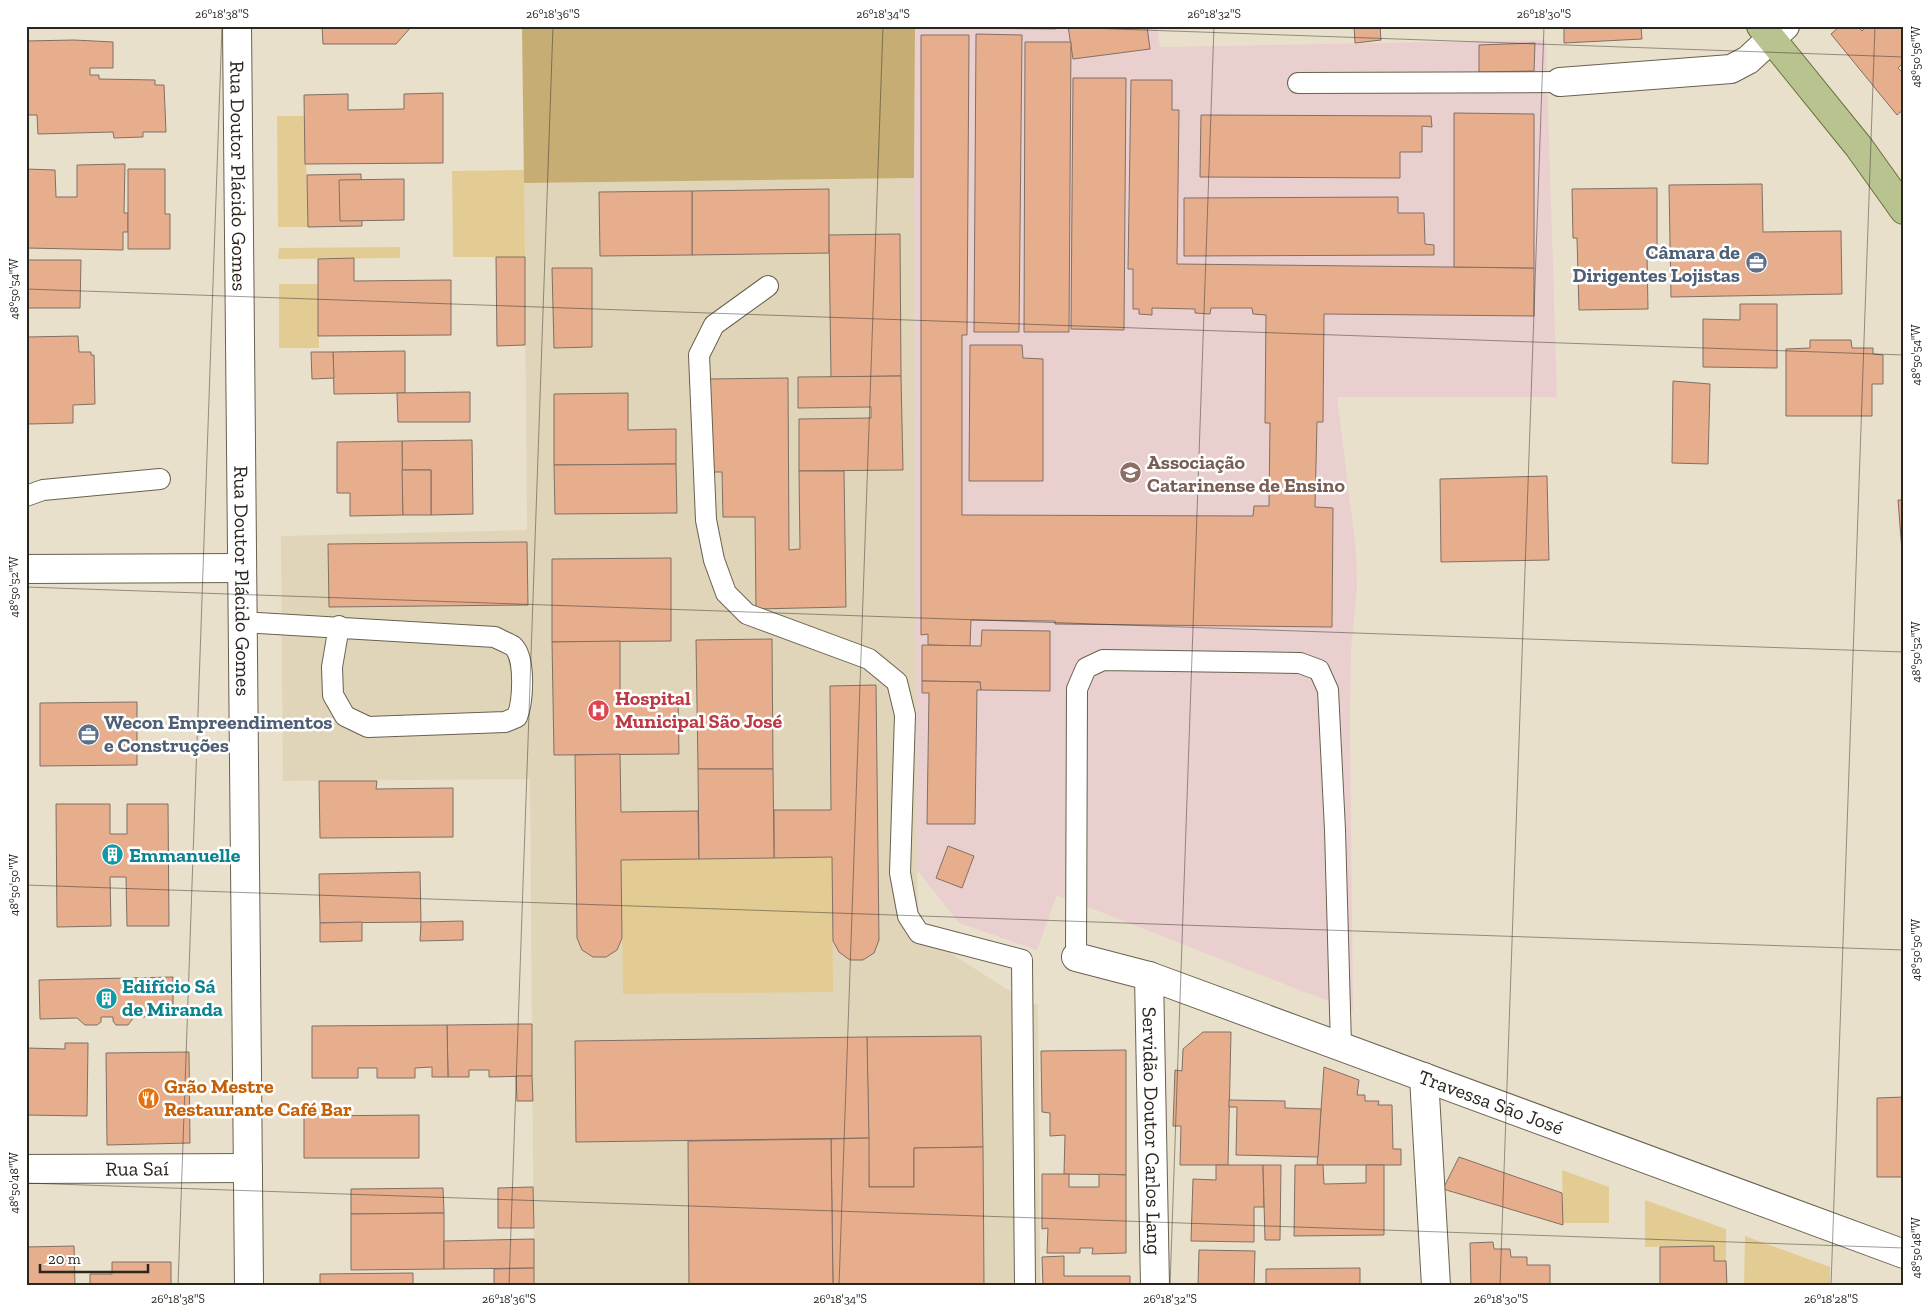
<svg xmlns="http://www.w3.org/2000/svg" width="1930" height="1312" font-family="'Zilla Slab',serif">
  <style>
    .built { fill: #e0d5b8 }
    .education { fill: #eacfcf }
    .green { fill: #e3cc94 }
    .forest { fill: #c5ad74 }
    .building { fill: #e6ae8c; stroke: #826f64 }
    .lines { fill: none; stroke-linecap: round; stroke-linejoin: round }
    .lane-casing { stroke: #69614f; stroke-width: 22 }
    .street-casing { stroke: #69614f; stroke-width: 30 }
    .primary-casing { stroke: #687238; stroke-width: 30 }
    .lane { stroke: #fff; stroke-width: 20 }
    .street { stroke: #fff; stroke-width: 28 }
    .primary { stroke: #b9c390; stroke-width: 28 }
    .ticks { fill: none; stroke: #29261e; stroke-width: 1; stroke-opacity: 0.45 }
    .labels { text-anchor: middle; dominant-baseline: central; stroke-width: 5; stroke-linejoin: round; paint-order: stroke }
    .street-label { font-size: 20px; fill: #29261e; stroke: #fff }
    .service-label { font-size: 20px; font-weight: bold; fill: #4e5e75; stroke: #fff; text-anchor: end }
    .education-label { font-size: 20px; font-weight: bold; fill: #785e54; stroke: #fff; text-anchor: start }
    .health-label { font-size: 20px; font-weight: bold; fill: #be3a42; stroke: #fff; text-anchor: start }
    .culture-label { font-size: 20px; font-weight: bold; fill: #0d838f; stroke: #fff; text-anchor: start }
    .food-label { font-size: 20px; font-weight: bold; fill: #c56008; stroke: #fff; text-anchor: start }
    .neatline { fill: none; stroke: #29261e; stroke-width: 2 }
    .ticks-label { font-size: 12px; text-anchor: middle; fill: #29261e }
  </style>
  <rect width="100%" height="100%" fill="#e9e0cb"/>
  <polygon class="built" points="914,178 917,870 919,933 1024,1000 1038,1005 1040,1286 534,1286 530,779 283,781 281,536 527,530 524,183"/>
  <polygon class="education" points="1055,26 1157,26 1160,47 1546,40 1557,397 1337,397 1356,550 1357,587 1351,651 1350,721 1353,1011 1057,895 1037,950 959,923 917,870 914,178 915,27 1055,30"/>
  <g class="green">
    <polygon points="277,116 305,116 308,227 278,227"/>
    <polygon points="524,170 525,257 453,257 452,171"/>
    <polygon points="400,247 400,258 278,259 279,248"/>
    <polygon points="279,284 318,284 319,348 279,348"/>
    <polygon points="832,857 833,992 623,994 621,860"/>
    <polygon points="1562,1170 1609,1187 1609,1223 1563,1223"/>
    <polygon points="1645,1200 1726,1229 1726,1261 1714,1261 1714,1246 1645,1247"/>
    <polygon points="1745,1236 1830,1267 1830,1286 1744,1286"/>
  </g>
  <polygon class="forest" points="522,26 1055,26 1056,30 915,27 914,178 524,183"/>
  <g class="building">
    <polygon points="322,26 412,26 396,44 323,44"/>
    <polygon points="1068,26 1147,26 1150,49 1073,59"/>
    <polygon points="1354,26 1380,26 1381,40 1355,43"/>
    <polygon points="1564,26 1641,26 1642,39 1564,43"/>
    <polygon points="1840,26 1858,26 1862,31 1867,26 1904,26 1904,62 1898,68 1904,74 1904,109 1897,115 1831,34"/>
    <polygon points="976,34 1022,35 1019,332 974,332"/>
    <polygon points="921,35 969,35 967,335 962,335 962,515 1253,516 1254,506 1269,506 1270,423 1265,423 1266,315 1253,314 1252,308 1211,308 1210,314 1195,313 1195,309 1152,308 1152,315 1139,314 1139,309 1133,309 1133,269 1128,269 1131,80 1172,80 1172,110 1179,110 1177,264 1534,268 1534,316 1324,314 1323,422 1317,422 1315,507 1333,508 1332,627 1055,624 1055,621 971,620 970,646 928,645 928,634 921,635"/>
    <polygon points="74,40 113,42 113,68 90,68 90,75 99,75 99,79 155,80 155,85 164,85 166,132 143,132 143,137 114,138 113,132 38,134 37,115 26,115 26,41"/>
    <polygon points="1025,42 1071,42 1069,332 1024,332"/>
    <polygon points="1535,43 1534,71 1479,72 1479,45"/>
    <polygon points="1073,78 1126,78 1124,330 1071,329"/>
    <polygon points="443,93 443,163 305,164 304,95 348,94 348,110 404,109 404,94"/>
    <polygon points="1454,113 1534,114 1534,268 1454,267"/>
    <polygon points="1201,115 1431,116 1432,127 1422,126 1422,152 1400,152 1400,178 1200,177"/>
    <polygon points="125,164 124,213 128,213 128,232 123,232 123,250 26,248 26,169 55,170 56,197 77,197 77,165"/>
    <polygon points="128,169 165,169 165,214 170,214 170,249 128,249"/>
    <polygon points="361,174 362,226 308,227 307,175"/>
    <polygon points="404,179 404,220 340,221 339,180"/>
    <polygon points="1762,184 1763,232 1841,231 1842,294 1671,297 1669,185"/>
    <polygon points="1657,188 1657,253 1647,254 1648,309 1579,310 1577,238 1573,238 1572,189"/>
    <polygon points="829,189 829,253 692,255 692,191"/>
    <polygon points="692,191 692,255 600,256 599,192"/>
    <polygon points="1398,197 1398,213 1424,213 1425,244 1434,245 1434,255 1184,256 1184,198"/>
    <polygon points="900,234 901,376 831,377 829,235"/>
    <polygon points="496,257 525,257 525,345 497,346"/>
    <polygon points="354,258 354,281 451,280 451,335 318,336 318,259"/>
    <polygon points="26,260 81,260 80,308 26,308"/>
    <polygon points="552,268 592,268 592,347 554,348"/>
    <polygon points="1740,304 1777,304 1777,368 1703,367 1703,319 1740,320"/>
    <polygon points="78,336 79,352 91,352 91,355 94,355 95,404 73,405 73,423 28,424 27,337"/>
    <polygon points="1810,340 1851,340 1852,348 1873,348 1873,354 1883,355 1883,384 1872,384 1872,416 1786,416 1786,349 1810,348"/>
    <polygon points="970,345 1022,345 1023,358 1043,359 1043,481 969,481"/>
    <polygon points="405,351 405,393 334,394 333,352"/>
    <polygon points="311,352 333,352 334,378 312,379"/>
    <polygon points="901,376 903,470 799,471 799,419 871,418 871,407 798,408 798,377"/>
    <polygon points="788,378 789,550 800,549 799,471 844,471 846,607 756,609 755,517 723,517 722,472 709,472 708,379"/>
    <polygon points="1673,381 1710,384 1708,464 1672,463"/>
    <polygon points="470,392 470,422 398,422 397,393"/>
    <polygon points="628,393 628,430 676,429 676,464 554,465 554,394"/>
    <polygon points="472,440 473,514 431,515 431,470 402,470 402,441"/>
    <polygon points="402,441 403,515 350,516 350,493 337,493 337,442"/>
    <polygon points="676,464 677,513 555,514 554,465"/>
    <polygon points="402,470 431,470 431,515 403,515"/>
    <polygon points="1547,476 1549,560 1441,562 1440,479"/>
    <polygon points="1898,500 1904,500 1904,551 1902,551"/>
    <polygon points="527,542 528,605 329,607 328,544"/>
    <polygon points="671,558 671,641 552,642 552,559"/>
    <polygon points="982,630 1050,631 1050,691 981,690 980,682 922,681 922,645 981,646"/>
    <polygon points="772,639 773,769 698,769 696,640"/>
    <polygon points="620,641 620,698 678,697 679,754 554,755 552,642"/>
    <polygon points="922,681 980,682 981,690 977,690 975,824 927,824 929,693 922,693"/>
    <polygon points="876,685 879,940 874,953 863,960 850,960 839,952 833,941 832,857 774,858 774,810 831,810 830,686"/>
    <polygon points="137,702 137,765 40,766 40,703"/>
    <polygon points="620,754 621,812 698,811 699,859 621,860 622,938 617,950 606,957 593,957 582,950 577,938 575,755"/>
    <polygon points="698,769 773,769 774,858 699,859"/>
    <polygon points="319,781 377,781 376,789 453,788 453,837 320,838"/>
    <polygon points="56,804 110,804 110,834 127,834 127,804 168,804 169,926 127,926 126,877 110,877 111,926 57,927"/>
    <polygon points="948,846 974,856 962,888 936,878"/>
    <polygon points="420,872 421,922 320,923 319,874"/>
    <polygon points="463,921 463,940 420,941 421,922"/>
    <polygon points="362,922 362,941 320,942 320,923"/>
    <polygon points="173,977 173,1017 134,1017 128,1025 116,1025 113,1021 113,1017 101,1017 101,1022 97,1025 85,1025 77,1018 40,1019 39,980"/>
    <polygon points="523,1024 532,1024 532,1076 489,1077 489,1070 469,1070 469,1077 448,1077 447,1025"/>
    <polygon points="447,1025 448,1077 432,1077 432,1067 415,1068 415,1078 377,1078 377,1068 358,1068 358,1078 312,1078 312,1026"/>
    <polygon points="1203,1032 1231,1032 1228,1165 1180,1165 1181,1126 1173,1126 1175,1070 1182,1071 1183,1049"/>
    <polygon points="981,1036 983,1147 914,1148 914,1187 869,1187 867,1037"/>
    <polygon points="867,1037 869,1138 576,1142 575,1041"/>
    <polygon points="65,1043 88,1043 87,1116 26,1115 26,1048 65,1049"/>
    <polygon points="1126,1050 1126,1175 1064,1174 1065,1135 1050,1136 1050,1113 1042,1112 1041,1051"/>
    <polygon points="189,1052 190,1143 107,1145 106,1053"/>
    <polygon points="1324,1067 1359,1080 1357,1095 1365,1095 1365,1101 1379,1101 1378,1105 1392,1105 1393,1149 1401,1149 1401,1165 1317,1165"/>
    <polygon points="516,1076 532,1076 533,1101 517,1101"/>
    <polygon points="1904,1097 1904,1177 1877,1177 1877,1098"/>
    <polygon points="1229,1100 1285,1101 1285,1108 1321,1109 1318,1157 1236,1155 1237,1107 1229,1107"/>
    <polygon points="419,1115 419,1158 304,1158 304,1116"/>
    <polygon points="869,1138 869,1187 914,1187 914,1148 983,1147 984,1286 833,1286 831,1139"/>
    <polygon points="831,1139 833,1286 689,1286 688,1141"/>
    <polygon points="1459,1157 1562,1193 1563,1225 1443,1189"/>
    <polygon points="1216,1165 1263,1165 1264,1207 1254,1207 1254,1242 1191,1241 1193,1179 1216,1180"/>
    <polygon points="1263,1165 1281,1165 1280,1240 1265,1240"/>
    <polygon points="1295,1165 1323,1165 1324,1184 1366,1183 1366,1165 1384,1165 1384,1235 1294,1236"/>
    <polygon points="1042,1174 1069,1174 1069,1187 1099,1187 1099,1174 1126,1175 1126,1253 1092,1254 1093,1248 1080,1248 1080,1253 1047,1253 1048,1228 1042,1229"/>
    <polygon points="533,1187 534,1228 498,1228 498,1188"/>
    <polygon points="443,1188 444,1213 351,1214 351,1189"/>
    <polygon points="444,1213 444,1269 351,1270 351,1214"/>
    <polygon points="534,1239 534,1268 444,1269 444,1241"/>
    <polygon points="1493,1242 1494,1249 1510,1249 1511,1257 1527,1257 1527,1265 1550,1265 1550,1286 1471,1286 1470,1243"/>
    <polygon points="74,1246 75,1286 26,1286 26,1247"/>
    <polygon points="1714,1246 1714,1261 1726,1261 1727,1286 1660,1286 1660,1247"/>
    <polygon points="1199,1250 1255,1251 1254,1286 1198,1286"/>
    <polygon points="1064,1256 1064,1276 1130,1276 1130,1286 1043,1286 1042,1257"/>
    <polygon points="112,1262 171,1262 171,1286 90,1286 90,1274 112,1274"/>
    <polygon points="534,1268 534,1286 494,1286 494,1269"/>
    <polygon points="1360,1268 1360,1286 1266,1286 1266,1269"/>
    <polygon points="413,1273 413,1286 320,1286 320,1274"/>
  </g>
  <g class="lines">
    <defs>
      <g id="lane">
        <polyline points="1298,83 1560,82"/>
        <polyline points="768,286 714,325 699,355 706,520 714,560 726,593 747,614 869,659 897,682 905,715 900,873 908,916 919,933 1022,960 1025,1286"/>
        <polyline points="26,496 43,490 160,479"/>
        <path d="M242,622l253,15c5,3 13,6 18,9 13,12 10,56 4,71l-12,5 -137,5 -23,-11 -12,-21 -1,-28 7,-41"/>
        <polyline points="1076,957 1077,689 1086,668 1103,660 1300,663 1319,670 1328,690 1335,830 1341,1046"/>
      </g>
      <g id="street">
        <path id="s1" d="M237,26l12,1260"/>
        <polyline points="1560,82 1731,69 1748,60 1785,26"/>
        <polyline points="26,569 242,568"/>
        <path id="s2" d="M1076,957l73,19 755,278"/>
        <path id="s3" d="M1149,976l6,310"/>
        <polyline points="1424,1077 1436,1286"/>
        <path id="s4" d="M26,1169l222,-1"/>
      </g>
      <polyline id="primary" points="1761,26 1859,147 1904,210"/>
    </defs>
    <use href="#lane" class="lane-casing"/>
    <use href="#street" class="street-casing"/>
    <use href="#primary" class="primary-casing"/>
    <use href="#lane" class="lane"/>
    <use href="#street" class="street"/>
    <use href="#primary" class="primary"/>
  </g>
  <path class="ticks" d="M1031,26l873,31M26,289l1878,66M26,587l1878,65M26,885l1878,65M26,1183l1878,65M178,1286l44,-1260M509,1286l44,-1260M839,1286l44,-1260M1170,1286l44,-1260M1500,1286l44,-1260M1831,1286l44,-1260"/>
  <defs>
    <symbol id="office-disc" viewBox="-11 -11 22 22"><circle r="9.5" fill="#5c6f8a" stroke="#fff"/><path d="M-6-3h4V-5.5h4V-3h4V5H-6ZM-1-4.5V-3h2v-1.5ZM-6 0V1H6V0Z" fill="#fff"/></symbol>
    <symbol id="university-disc" viewBox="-11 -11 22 22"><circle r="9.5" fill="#8d6e63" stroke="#fff"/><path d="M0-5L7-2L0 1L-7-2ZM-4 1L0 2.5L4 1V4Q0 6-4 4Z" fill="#fff"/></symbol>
    <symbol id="hospital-disc" viewBox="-11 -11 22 22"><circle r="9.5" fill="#e0444e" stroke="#fff"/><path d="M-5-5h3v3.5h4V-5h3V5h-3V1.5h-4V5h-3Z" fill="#fff"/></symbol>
    <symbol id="building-disc" viewBox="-11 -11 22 22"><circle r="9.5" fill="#0f9aa8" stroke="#fff"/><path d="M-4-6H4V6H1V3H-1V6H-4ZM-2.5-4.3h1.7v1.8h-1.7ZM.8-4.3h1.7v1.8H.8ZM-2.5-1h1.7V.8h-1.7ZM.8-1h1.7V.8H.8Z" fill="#fff"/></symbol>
    <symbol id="restaurant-disc" viewBox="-11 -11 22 22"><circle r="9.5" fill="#e8710a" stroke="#fff"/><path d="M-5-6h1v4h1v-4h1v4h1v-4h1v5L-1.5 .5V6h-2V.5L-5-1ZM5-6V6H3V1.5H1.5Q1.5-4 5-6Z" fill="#fff"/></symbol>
  </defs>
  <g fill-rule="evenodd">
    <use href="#office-disc" x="1744" y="250" width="25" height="25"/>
    <use href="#university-disc" x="1118" y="460" width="25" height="25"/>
    <use href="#hospital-disc" x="586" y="698" width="25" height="25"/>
    <use href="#office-disc" x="76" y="722" width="25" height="25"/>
    <use href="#building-disc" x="100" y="842" width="25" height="25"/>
    <use href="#building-disc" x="94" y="986" width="25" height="25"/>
    <use href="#restaurant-disc" x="136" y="1086" width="25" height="25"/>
  </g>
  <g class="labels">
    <g class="street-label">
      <text stroke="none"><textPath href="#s1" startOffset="150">Rua Doutor Plácido Gomes</textPath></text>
      <text stroke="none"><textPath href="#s1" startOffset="555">Rua Doutor Plácido Gomes</textPath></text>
      <text stroke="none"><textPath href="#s2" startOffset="440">Travessa São José</textPath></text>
      <text stroke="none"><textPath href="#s3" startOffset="155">Servidão Doutor Carlos Lang</textPath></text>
      <text stroke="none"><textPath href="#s4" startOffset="111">Rua Saí</textPath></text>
    </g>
    <g class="service-label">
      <text x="1740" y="252">Câmara de<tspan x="1740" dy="23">Dirigentes Lojistas</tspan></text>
      <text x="104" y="722" text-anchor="start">Wecon Empreendimentos<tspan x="104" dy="23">e Construções</tspan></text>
    </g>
    <g class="education-label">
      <text x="1147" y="462">Associação<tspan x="1147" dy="23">Catarinense de Ensino</tspan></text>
    </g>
    <g class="health-label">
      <text x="615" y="698">Hospital<tspan x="615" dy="23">Municipal São José</tspan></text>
    </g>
    <g class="culture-label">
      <text x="129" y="855">Emmanuelle</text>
      <text x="122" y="986">Edifício Sá<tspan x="122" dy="23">de Miranda</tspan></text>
    </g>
    <g class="food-label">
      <text x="164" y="1086">Grão Mestre<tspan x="164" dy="23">Restaurante Café Bar</tspan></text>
    </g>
  </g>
  <rect width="1930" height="1312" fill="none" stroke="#ffffff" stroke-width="55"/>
  <path d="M40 1264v8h108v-8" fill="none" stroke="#29261e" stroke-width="2.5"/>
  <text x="48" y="1264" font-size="15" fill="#29261e" stroke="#ffffff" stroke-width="4" paint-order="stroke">20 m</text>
  <rect x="28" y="28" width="1874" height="1256" class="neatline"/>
  <g class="ticks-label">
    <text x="222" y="18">26°18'38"S</text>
    <text x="553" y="18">26°18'36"S</text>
    <text x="883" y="18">26°18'34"S</text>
    <text x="1214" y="18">26°18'32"S</text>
    <text x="1544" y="18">26°18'30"S</text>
    <text transform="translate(1916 57) rotate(-90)" y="4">48°50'56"W</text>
    <text transform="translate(14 289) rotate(-90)" y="4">48°50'54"W</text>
    <text transform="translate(1916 355) rotate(-90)" y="4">48°50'54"W</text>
    <text transform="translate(14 587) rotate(-90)" y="4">48°50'52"W</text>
    <text transform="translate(1916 652) rotate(-90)" y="4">48°50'52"W</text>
    <text transform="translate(14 885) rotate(-90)" y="4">48°50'50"W</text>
    <text transform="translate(1916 950) rotate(-90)" y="4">48°50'50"W</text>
    <text transform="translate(14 1183) rotate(-90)" y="4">48°50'48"W</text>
    <text transform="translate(1916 1248) rotate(-90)" y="4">48°50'48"W</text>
    <text x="178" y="1303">26°18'38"S</text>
    <text x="509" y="1303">26°18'36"S</text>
    <text x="840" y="1303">26°18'34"S</text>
    <text x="1170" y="1303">26°18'32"S</text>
    <text x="1501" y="1303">26°18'30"S</text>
    <text x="1831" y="1303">26°18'28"S</text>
  </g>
</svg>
